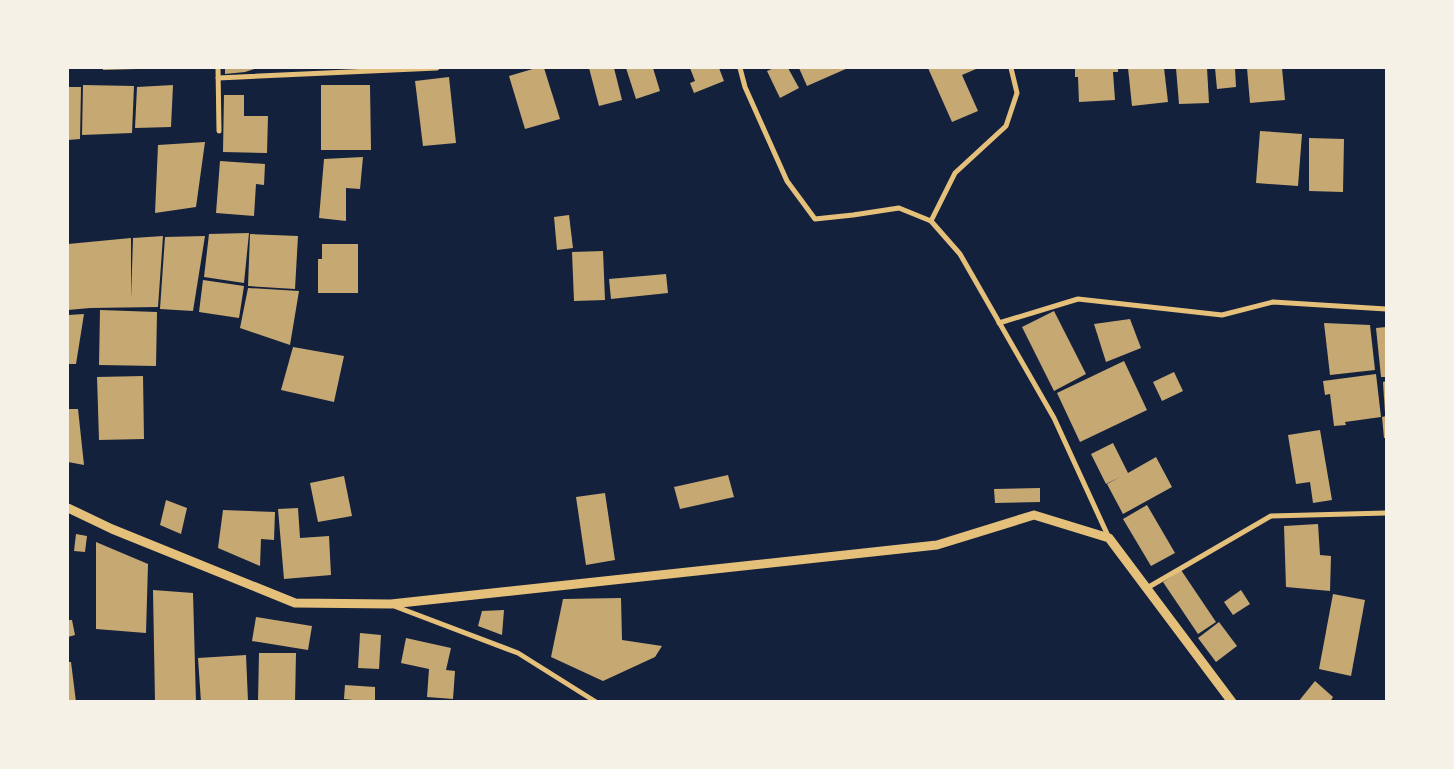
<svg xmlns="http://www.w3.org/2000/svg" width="1454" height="769" font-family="Ubuntu,sans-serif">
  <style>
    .building { fill: #c6a872 }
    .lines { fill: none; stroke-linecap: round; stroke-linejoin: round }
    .minor { stroke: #e5c07b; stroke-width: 5 }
    .tertiary { stroke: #e5c07b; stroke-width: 9 }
  </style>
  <rect width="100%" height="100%" fill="#14213d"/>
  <g class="building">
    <polygon points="103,68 137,68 137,69 103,70"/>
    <polygon points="225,68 258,68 245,72 225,74"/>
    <polygon points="536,68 544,68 560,119 525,129 509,76"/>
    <polygon points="589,68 614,68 622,100 599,106"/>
    <polygon points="626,68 653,68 660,91 636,99"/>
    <polygon points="690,68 719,68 724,81 694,93 690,83 695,81"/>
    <polygon points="774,68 788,68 799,88 780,98 767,71"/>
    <polygon points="799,68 848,68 807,86"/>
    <polygon points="928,68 975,68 976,69 962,75 978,111 952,122"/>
    <polygon points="1075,68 1118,68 1118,72 1113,72 1115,100 1079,102 1078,77 1075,77"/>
    <polygon points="1128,68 1164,68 1168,102 1132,106"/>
    <polygon points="1176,68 1207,68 1209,103 1179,104"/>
    <polygon points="1215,68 1235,68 1236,87 1217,89"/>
    <polygon points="1247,68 1282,68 1285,100 1250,103"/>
    <polygon points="449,77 456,143 423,146 415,81"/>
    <polygon points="83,85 134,86 132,133 82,135"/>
    <polygon points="173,85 171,127 135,128 137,87"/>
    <polygon points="321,85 370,85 371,150 321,150"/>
    <polygon points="68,87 81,87 80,139 68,140"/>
    <polygon points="224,95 244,95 244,116 268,116 267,153 223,152"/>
    <polygon points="1260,131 1302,134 1298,186 1256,183"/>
    <polygon points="1309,138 1344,139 1343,192 1309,191"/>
    <polygon points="205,142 196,207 155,213 158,145"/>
    <polygon points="363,157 360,189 346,188 346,221 319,218 324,159"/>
    <polygon points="220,161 265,164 264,185 256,184 254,216 216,213"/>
    <polygon points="569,215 573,248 557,250 554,217"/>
    <polygon points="249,233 244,283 204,277 209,234"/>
    <polygon points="250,234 298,236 295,289 248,286"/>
    <polygon points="163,236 158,307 90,308 68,310 68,244 131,238 131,299 133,238"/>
    <polygon points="205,236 193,311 160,309 165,237"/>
    <polygon points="322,244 358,244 358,293 318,293 318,259 322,259"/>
    <polygon points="603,251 605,300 574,301 572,252"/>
    <polygon points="666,274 668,293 611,299 609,279"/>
    <polygon points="203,280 244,286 239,318 199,312"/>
    <polygon points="248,288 299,291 290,345 240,328"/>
    <polygon points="100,310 157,312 156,366 99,365"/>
    <polygon points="1054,311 1086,374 1054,391 1022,327"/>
    <polygon points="84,314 76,364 68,364 68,315"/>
    <polygon points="1130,319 1141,348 1106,362 1094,324"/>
    <polygon points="1324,323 1370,325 1375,370 1330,375"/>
    <polygon points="1386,327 1386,377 1381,377 1376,328"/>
    <polygon points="293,347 344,356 334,402 281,390"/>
    <polygon points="1124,361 1147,410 1080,442 1057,393"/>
    <polygon points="1174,372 1183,391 1162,401 1153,382"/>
    <polygon points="1376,374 1381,417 1345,422 1346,425 1334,426 1330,394 1325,395 1323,381"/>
    <polygon points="143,376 144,439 99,440 97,377"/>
    <polygon points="1386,381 1386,413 1385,413 1383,382"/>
    <polygon points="68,409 78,409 84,465 68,462"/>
    <polygon points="1386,416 1386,438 1384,438 1382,417"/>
    <polygon points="1320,430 1332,500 1313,503 1310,482 1296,484 1288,435"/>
    <polygon points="1113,443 1128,473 1156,457 1172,487 1123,514 1107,484 1120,477 1106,484 1091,454"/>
    <polygon points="728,475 734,497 680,509 674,487"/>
    <polygon points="344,476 352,516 318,522 310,483"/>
    <polygon points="1040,488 1040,502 995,503 994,489"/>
    <polygon points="605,493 615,560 586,565 576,497"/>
    <polygon points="166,500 187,508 181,534 160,525"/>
    <polygon points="1147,505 1175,553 1151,566 1123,519"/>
    <polygon points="298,508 300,538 329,536 331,575 284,579 278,509"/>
    <polygon points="223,510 275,512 274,540 261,539 260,566 218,548"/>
    <polygon points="1318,524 1320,555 1331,556 1330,591 1286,587 1284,526"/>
    <polygon points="76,534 87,536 85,552 74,551"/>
    <polygon points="96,542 148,564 146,633 96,629"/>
    <polygon points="1181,570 1216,622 1198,634 1163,582"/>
    <polygon points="153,590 193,593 196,702 155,702"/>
    <polygon points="1241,590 1250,604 1233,615 1224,602"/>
    <polygon points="1333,594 1365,600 1351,676 1319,669"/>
    <polygon points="621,598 622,640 662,646 655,657 603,681 551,657 563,599"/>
    <polygon points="504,610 502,635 478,626 482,611"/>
    <polygon points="256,617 312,626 308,650 252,641"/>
    <polygon points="68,620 72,620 75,635 68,637"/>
    <polygon points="1219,622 1237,646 1216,662 1198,638"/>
    <polygon points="360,633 381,635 379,669 358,668"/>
    <polygon points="406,638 451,648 446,670 455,671 453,699 427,697 429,669 401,663"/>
    <polygon points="259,653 296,653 295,702 258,701"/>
    <polygon points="246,655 248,701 201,702 198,658"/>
    <polygon points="68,662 71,662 76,702 68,702"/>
    <polygon points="1315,681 1333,697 1330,702 1298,702"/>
    <polygon points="345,685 375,687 375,702 353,702 353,700 344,699"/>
  </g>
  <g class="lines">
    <g class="minor">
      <polyline points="218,68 219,131"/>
      <polyline points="740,68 745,87 787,181 815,219 853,215 899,208 931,221 960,254 1054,418 1109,538"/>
      <polyline points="218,78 437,68"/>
      <polyline points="931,221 955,173 1006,126 1017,93 1011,68"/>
      <polyline points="999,323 1078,299 1222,315 1273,302 1386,309"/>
      <polyline points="1147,588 1271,516 1386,513"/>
      <polyline points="394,606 518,653 596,702"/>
    </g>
    <polyline class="tertiary" points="68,508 112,529 295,603 391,604 937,545 1034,515 1109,538 1232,702"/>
  </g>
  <rect width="1454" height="769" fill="none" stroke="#f6f1e7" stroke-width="138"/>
</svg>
